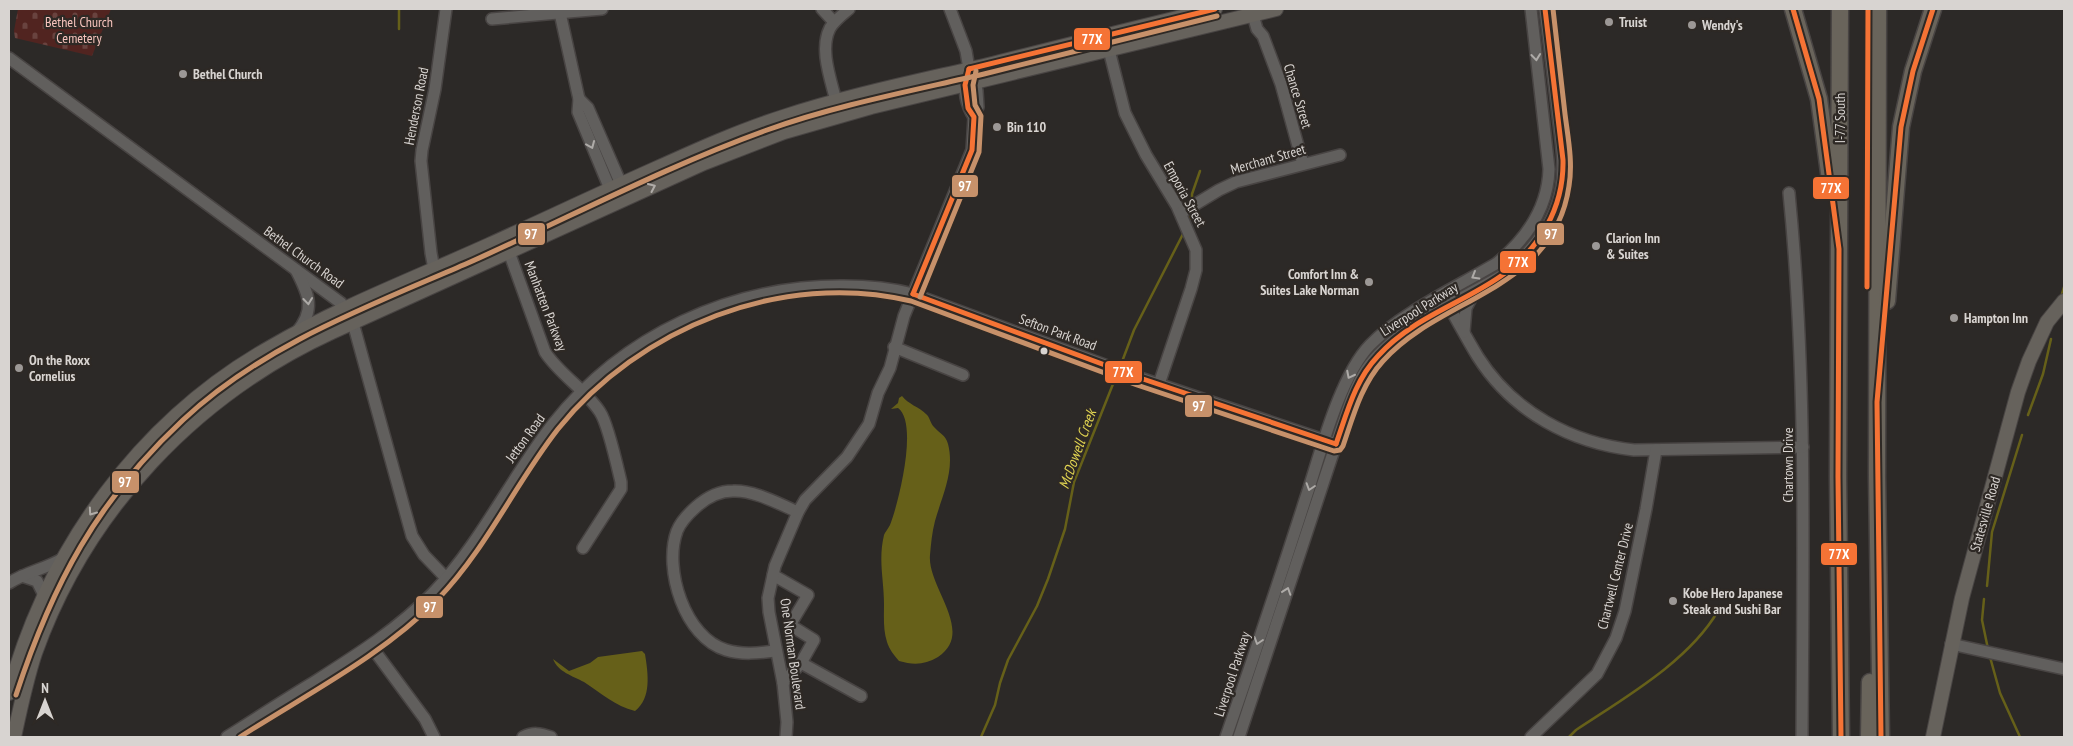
<svg xmlns="http://www.w3.org/2000/svg" width="2073" height="746" font-family="'PT Sans Narrow',sans-serif">
  <style>
    .cemetery { fill: url(#cemetery-stones) }
    .water { fill: #666019 }
    .lines { fill: none; stroke-linecap: round; stroke-linejoin: round }
    .stream { stroke: #666019; stroke-width: 2.5 }
    .minor-casing { stroke: #484443; stroke-width: 14 }
    .major-casing { stroke: #484443; stroke-width: 16 }
    .highway-casing { stroke: #484443; stroke-width: 19 }
    .minor { stroke: #615f5d; stroke-width: 11 }
    .major { stroke: #66625c; stroke-width: 14 }
    .highway { stroke: #69645b; stroke-width: 16 }
    .bus-1-casing { stroke: #2e2925; stroke-width: 9 }
    .bus-2-casing { stroke: #2e2925; stroke-width: 9 }
    .bus-1 { stroke: #f57335; stroke-width: 5 }
    .bus-2 { stroke: #c7916a; stroke-width: 5 }
    .oneway { stroke: #aeaba8 }
    .oneway2 { stroke: #b0aca8 }
    .poi-dot { fill: #9c9896; stroke: #2e2925; stroke-width: 2 }
    .bus-dot { fill: #d8d4d1; stroke: #2e2925; stroke-width: 2 }
    .labels { text-anchor: middle; dominant-baseline: central; stroke-width: 4.5; stroke-linejoin: round; paint-order: stroke }
    .park-label { font-size: 14px; fill: #f7c4bd; stroke: #2e2925 }
    .poi-label { font-size: 14px; font-weight: bold; fill: #d8d4d1; stroke: #2e2925; text-anchor: start }
    .street-label { font-size: 14px; fill: #d8d4d1; stroke: #2e2925 }
    .water-label { font-size: 15px; font-style: italic; fill: #e0d351; stroke: #2e2925 }
    .line-badge { stroke: #2e2925; stroke-width: 2 }
    .badge-label { font-size: 14px; text-anchor: middle; font-weight: bold; fill: #fff }
  </style>
  <defs>
    <pattern id="cemetery-stones" width="16" height="16" patternUnits="userSpaceOnUse" patternTransform="scale(1.25)"><rect width="16" height="16" fill="#512420"/><path d="M2 7V4a2 2 0 0 1 4 0v3zM10 15v-3a2 2 0 0 1 4 0v3z" fill="#69433f"/></pattern>
  </defs>
  <rect width="100%" height="100%" fill="#2c2927"/>
  <polygon class="cemetery" points="18,9 111,9 92,56 15,38 14,31"/>
  <g class="water">
    <path d="M902,396c6,8 17,11 24,18 4,3 4,9 8,13 5,6 12,8 14,17 7,27 -6,52 -13,77 -3,11 -4,23 -5,34 -3,32 46,77 8,102 -13,8 -25,8 -39,4 -5,-6 -10,-12 -12,-19 -4,-12 -3,-26 -3,-38 0,-24 -6,-44 0,-69 1,-3 4,-6 6,-10 8,-20 29,-102 8,-117l-7,1 7,-6 1,-5z"/>
    <path d="M642,651l3,3c3,19 7,44 -10,57 -20,-5 -34,-18 -51,-29 -11,-6 -26,-10 -31,-23l16,12 21,-8 8,-6z"/>
  </g>
  <g class="lines">
    <g class="stream">
      <polyline points="399,9 399,29"/>
      <polyline points="1192,201 1192,194 1200,171"/>
      <polyline points="1188,223 1192,212"/>
      <polyline points="2061,297 2064,287"/>
      <polyline points="1120,367 1134,330 1184,232"/>
      <polyline points="2028,415 2043,374 2051,339"/>
      <polyline points="1987,586 1992,532 2022,435"/>
      <polyline points="1984,599 1982,620 1988,649"/>
      <polyline points="1990,657 2000,693 2020,737"/>
      <polyline points="981,737 995,705 1000,683 1008,660 1037,606 1048,579 1065,529 1074,482 1117,374"/>
      <path d="M1569,737l7,-7c48,-32 112,-68 142,-119"/>
    </g>
    <defs>
      <g id="minor">
        <polyline points="822,9 834,22"/>
        <polyline points="560,13 579,99 578,112 610,189"/>
        <polyline points="1253,15 1257,29 1263,36 1281,84 1303,164"/>
        <polyline points="492,19 602,9"/>
        <polyline points="1109,50 1125,113 1146,155 1177,206 1196,250 1196,270 1191,289 1159,384"/>
        <polyline points="9,58 341,303 355,330 412,536 424,555 446,578"/>
        <path d="M967,76c-4,14 -1,29 7,41"/>
        <polyline points="579,99 588,108 621,184"/>
        <path d="M836,101c-5,-21 -17,-52 -6,-73 5,-8 12,-13 19,-19"/>
        <path d="M1789,193c18,181 14,363 13,544"/>
        <polyline points="1181,213 1219,190 1236,182 1340,155"/>
        <path d="M509,252l36,100c15,23 40,37 55,60 8,12 17,53 21,70v7l-38,59"/>
        <polyline points="434,269 431,253 421,161 422,150 435,89 446,9"/>
        <path d="M1446,301c11,19 21,38 32,56 35,55 93,86 156,93l169,-3"/>
        <polyline points="1464,332 1466,308 1475,291"/>
        <path d="M296,333c20,-23 13,-38 0,-63"/>
        <polyline points="894,347 963,375"/>
        <polyline points="773,575 808,595 790,625 814,640 801,663 861,696"/>
        <polyline points="22,576 37,581 44,595"/>
        <path d="M9,583c17,-11 36,-14 53,-24"/>
        <polyline points="1951,644 2064,669"/>
        <polyline points="371,646 425,719 434,737"/>
        <path d="M775,651c-16,2 -33,4 -49,-1 -41,-12 -63,-81 -49,-119 4,-10 11,-17 19,-24 10,-9 23,-16 37,-16 21,-1 46,13 65,21"/>
        <polyline points="783,683 801,663"/>
        <path d="M227,737c28,-18 56,-36 84,-53 44,-28 86,-54 122,-91 48,-50 78,-115 120,-169 70,-89 179,-139 291,-138 24,0 46,2 69,8l227,84 196,66"/>
        <path d="M523,737c10,-5 17,-4 28,0"/>
        <polyline points="786,737 787,722 783,683 769,612 768,598 775,566 798,512 805,500 847,457 869,424 878,393 890,368 904,316 972,150 974,117 978,107 977,91 975,82 969,69 966,51 950,9"/>
        <path d="M1226,737c28,-81 55,-162 81,-243 14,-43 33,-118 63,-149 31,-32 87,-58 127,-82 29,-24 51,-54 52,-94l-18,-160"/>
        <path d="M1239,737l97,-293c9,-25 16,-52 30,-74 26,-40 94,-70 135,-94 36,-27 62,-62 62,-108 0,-20 -4,-41 -6,-61 -4,-33 -8,-65 -12,-98"/>
        <polyline points="1531,737 1597,674 1616,638 1625,611 1646,509 1656,450"/>
      </g>
      <g id="major">
        <path d="M9,693c39,-144 131,-272 262,-346 69,-40 145,-69 218,-102 55,-25 110,-51 166,-76 42,-19 84,-38 128,-52 67,-22 137,-36 205,-52 76,-19 151,-38 227,-56"/>
        <path d="M14,737c6,-28 12,-57 21,-84 51,-143 160,-258 297,-321l372,-169 80,-31 87,-25 405,-98"/>
        <polyline points="1933,737 1962,598 2018,392 2029,361 2047,322 2064,301"/>
      </g>
      <g id="highway">
        <polyline points="1793,9 1819,99 1830,180"/>
        <polyline points="1840,9 1838,477 1841,737"/>
        <polyline points="1878,9 1877,477 1881,737"/>
        <polyline points="1887,301 1901,127 1913,71 1933,9"/>
        <polyline points="1869,737 1870,682"/>
      </g>
    </defs>
    <use href="#minor" class="minor-casing"/>
    <use href="#major" class="major-casing"/>
    <use href="#highway" class="highway-casing"/>
    <use href="#minor" class="minor"/>
    <use href="#major" class="major"/>
    <use href="#highway" class="highway"/>
    <defs>
      <g id="bus-1">
        <polyline points="1793,9 1819,99 1839,249 1838,477 1841,737"/>
        <polyline points="969,69 1215,9"/>
        <polyline points="1867,287 1868,9"/>
        <polyline points="913,294 1140,378 1336,444"/>
        <polyline points="913,294 972,150 974,117 968,108 965,85 969,69"/>
        <path d="M1336,444c11,-31 19,-64 42,-88 34,-38 83,-52 123,-80 39,-27 63,-69 62,-116l-18,-151"/>
        <polyline points="1881,737 1877,402 1901,127 1913,71 1933,9"/>
      </g>
      <g id="bus-2">
        <polyline points="920,297 979,152 981,116 975,105 973,85 976,71"/>
        <path d="M16,695c36,-110 81,-195 167,-275 80,-75 186,-114 285,-157 99,-44 196,-96 299,-133 70,-25 144,-39 217,-56 78,-19 155,-39 233,-58"/>
        <path d="M240,737c67,-43 142,-81 198,-138 49,-51 77,-115 120,-170 81,-101 224,-159 353,-128l226,84 197,66 6,-1 3,-4c10,-29 18,-61 40,-85 58,-65 171,-70 186,-175 4,-24 -1,-48 -4,-72 -4,-35 -8,-70 -12,-105"/>
      </g>
    </defs>
    <use href="#bus-1" class="bus-1-casing"/>
    <use href="#bus-2" class="bus-2-casing"/>
    <use href="#bus-1" class="bus-1"/>
    <use href="#bus-2" class="bus-2"/>
  </g>
  <defs><path id="oneway-chevron" d="M-2-3.5L2.5 0L-2 3.5" fill="none" stroke-width="1.6" stroke-linecap="round" stroke-linejoin="round" transform="scale(1.25)"/></defs>
  <g class="oneway">
    <use href="#oneway-chevron" transform="translate(1536 57) rotate(84)"/>
    <use href="#oneway-chevron" transform="translate(591 145) rotate(67)"/>
    <use href="#oneway-chevron" transform="translate(1475 276) rotate(150)"/>
    <use href="#oneway-chevron" transform="translate(308 301) rotate(84)"/>
    <use href="#oneway-chevron" transform="translate(1350 375) rotate(117)"/>
    <use href="#oneway-chevron" transform="translate(1310 487) rotate(108)"/>
    <use href="#oneway-chevron" transform="translate(1287 591) rotate(-71)"/>
    <use href="#oneway-chevron" transform="translate(1258 641) rotate(108)"/>
  </g>
  <g class="oneway2">
    <use href="#oneway-chevron" transform="translate(652 187) rotate(-24)"/>
    <use href="#oneway-chevron" transform="translate(92 512) rotate(125)"/>
  </g>
  <g class="poi-dot">
    <circle cx="1609" cy="22" r="5"/>
    <circle cx="1692" cy="25" r="5"/>
    <circle cx="183" cy="74" r="5"/>
    <circle cx="997" cy="127" r="5"/>
    <circle cx="1596" cy="246" r="5"/>
    <circle cx="1369" cy="282" r="5"/>
    <circle cx="1954" cy="318" r="5"/>
    <circle cx="19" cy="368" r="5"/>
    <circle cx="1673" cy="601" r="5"/>
  </g>
  <circle class="bus-dot" cx="1044" cy="351" r="4.5"/>
  <g class="labels">
    <g class="park-label">
      <text x="79" y="22">Bethel Church<tspan x="79" dy="16">Cemetery</tspan></text>
    </g>
    <g class="poi-label">
      <text x="1619" y="22">Truist</text>
      <text x="1702" y="25">Wendy's</text>
      <text x="193" y="74">Bethel Church</text>
      <text x="1007" y="127">Bin 110</text>
      <text x="1606" y="238">Clarion Inn<tspan x="1606" dy="16">&amp; Suites</tspan></text>
      <text x="1359" y="274" text-anchor="end">Comfort Inn &amp;<tspan x="1359" dy="16">Suites Lake Norman</tspan></text>
      <text x="1964" y="318">Hampton Inn</text>
      <text x="29" y="360">On the Roxx<tspan x="29" dy="16">Cornelius</tspan></text>
      <text x="1683" y="593">Kobe Hero Japanese<tspan x="1683" dy="16">Steak and Sushi Bar</tspan></text>
    </g>
    <g class="street-label">
      <text transform="translate(1298 96) rotate(73)">Chance Street</text>
      <text transform="translate(416 106) rotate(-79)">Henderson Road</text>
      <text transform="translate(1840 118) rotate(-90)">I-77 South</text>
      <text transform="translate(1268 159) rotate(-16)">Merchant Street</text>
      <text transform="translate(1185 194) rotate(61)">Emporia Street</text>
      <text transform="translate(304 257) rotate(36)">Bethel Church Road</text>
      <text transform="translate(546 306) rotate(69)">Manhatten Parkway</text>
      <text transform="translate(1419 309) rotate(-32)">Liverpool Parkway</text>
      <text transform="translate(1058 332) rotate(20)">Sefton Park Road</text>
      <text transform="translate(525 438) rotate(-54)">Jetton Road</text>
      <text transform="translate(1788 465) rotate(-90)">Chartown Drive</text>
      <text transform="translate(1985 514) rotate(-74)">Statesville Road</text>
      <text transform="translate(1615 576) rotate(-76)">Chartwell Center Drive</text>
      <text transform="translate(793 654) rotate(82)">One Norman Boulevard</text>
      <text transform="translate(1232 674) rotate(-72)">Liverpool Parkway</text>
    </g>
    <g class="water-label">
      <text transform="translate(1077 449) rotate(-70)">McDowell Creek</text>
    </g>
  </g>
  <g class="line-badge">
    <rect x="1073" y="27" width="38" height="24" rx="5" fill="#f57335"/>
    <rect x="951" y="174" width="28" height="24" rx="5" fill="#c7916a"/>
    <rect x="1812" y="176" width="38" height="24" rx="5" fill="#f57335"/>
    <rect x="517" y="222" width="29" height="24" rx="5" fill="#c7916a"/>
    <rect x="1536" y="222" width="29" height="24" rx="5" fill="#c7916a"/>
    <rect x="1499" y="250" width="38" height="24" rx="5" fill="#f57335"/>
    <rect x="1104" y="360" width="39" height="24" rx="5" fill="#f57335"/>
    <rect x="1184" y="394" width="29" height="24" rx="5" fill="#c7916a"/>
    <rect x="111" y="470" width="29" height="24" rx="5" fill="#c7916a"/>
    <rect x="1820" y="542" width="38" height="24" rx="5" fill="#f57335"/>
    <rect x="415" y="595" width="29" height="24" rx="5" fill="#c7916a"/>
  </g>
  <g class="badge-label">
    <text x="1092" y="44">77X</text>
    <text x="965" y="191">97</text>
    <text x="1831" y="193">77X</text>
    <text x="531" y="239">97</text>
    <text x="1551" y="239">97</text>
    <text x="1518" y="267">77X</text>
    <text x="1123" y="377">77X</text>
    <text x="1199" y="411">97</text>
    <text x="125" y="487">97</text>
    <text x="1839" y="559">77X</text>
    <text x="430" y="612">97</text>
  </g>
  <rect width="2073" height="746" fill="none" stroke="#d8d4d1" stroke-width="20"/>
  <g transform="translate(45 701)" stroke="#2e2925" stroke-width="4" paint-order="stroke">
  <path d="M0-4L9 19L0 12L-9 19Z" fill="#d8d4d1"/>
  <text y="-8" font-size="14" font-weight="bold" text-anchor="middle" fill="#d8d4d1">N</text>
  </g>
</svg>
